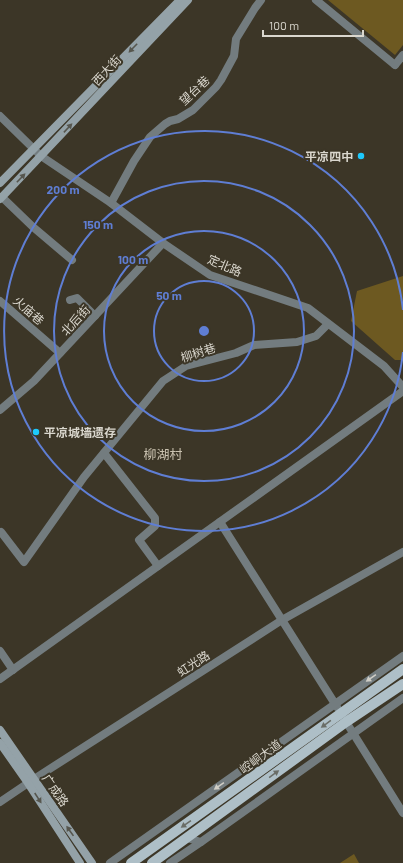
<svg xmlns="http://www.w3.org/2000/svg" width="403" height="863" font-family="Barlow,'Noto Sans SC',sans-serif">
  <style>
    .green { fill: #6d5921 }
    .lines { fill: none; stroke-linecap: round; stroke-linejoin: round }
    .minor { stroke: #737c7f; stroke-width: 8 }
    .tertiary { stroke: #737c7f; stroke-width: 8 }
    .secondary { stroke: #94a2a8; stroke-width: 8 }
    .primary { stroke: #aebfc7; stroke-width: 10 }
    .oneway { fill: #56564e }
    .oneway2 { fill: #d0cec6 }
    .oneway3 { fill: #6a6d67 }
    .ring { fill: none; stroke: #5f7ed4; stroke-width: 2 }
    .poi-dot { fill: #1dc9fd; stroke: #3c3627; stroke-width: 1.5 }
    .labels { text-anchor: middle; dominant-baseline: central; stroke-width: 4; stroke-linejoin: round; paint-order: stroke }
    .street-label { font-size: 12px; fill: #dad7ce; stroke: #3c3627 }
    .poi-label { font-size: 12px; font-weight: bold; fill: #dad7ce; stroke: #3c3627; text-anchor: end }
    .neighbourhood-label { font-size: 13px; fill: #cac2b0; stroke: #3c3627 }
    .centre { fill: #5f7ed4; stroke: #3c3627; stroke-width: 2 }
    .ring-label { font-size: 12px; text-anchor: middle; font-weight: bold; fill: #5f7ed4; stroke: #3c3627; stroke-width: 4; stroke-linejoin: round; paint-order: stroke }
  </style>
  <rect width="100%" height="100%" fill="#3c3627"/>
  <g class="green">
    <polygon points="328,0 403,0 403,45 395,55"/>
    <polygon points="403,276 403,360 395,360 351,321 357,291"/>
    <polygon points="354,854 359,863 340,863"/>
  </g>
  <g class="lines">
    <g class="minor">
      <polyline points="316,0 395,65"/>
      <polyline points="2,197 33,227 72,260"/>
      <polyline points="111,203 134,161 150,137 165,124 170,121 178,119 193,110 216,87 221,80 234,56 236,39 255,8 261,0"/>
      <polyline points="70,300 77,298 95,316"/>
      <polyline points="0,301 60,353"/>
      <polyline points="0,410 34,381 163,243"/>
      <polyline points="104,453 155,518 155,526 139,540 158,566"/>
      <polyline points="220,522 337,707"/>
      <polyline points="1,532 24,562 84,477 163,381 186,366 236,353 254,345 297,342 316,336 328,324"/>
      <polyline points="0,651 13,670"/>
      <polyline points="0,679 403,391"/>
      <polyline points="343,717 403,813"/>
      <polyline points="0,802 34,779 282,620 403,552"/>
      <polyline points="187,838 201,842 403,698"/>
      <polyline points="110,863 403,656"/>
      <polyline points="170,863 201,842"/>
    </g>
    <g class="tertiary">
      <polyline points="395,65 403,55"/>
      <polyline points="0,116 41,156 111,203 163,243 210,275 308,308 384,366 403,387"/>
    </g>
    <g class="secondary">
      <polyline points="0,183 180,0"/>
      <polyline points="0,199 188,0"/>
      <polyline points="0,730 92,863"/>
      <polyline points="0,743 28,783 80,863"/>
    </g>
    <g class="primary">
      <polyline points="131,863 403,669"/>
      <polyline points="152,863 346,722 403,684"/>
    </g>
  </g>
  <defs><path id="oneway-solid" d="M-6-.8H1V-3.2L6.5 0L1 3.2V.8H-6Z"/></defs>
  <g class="oneway">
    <use href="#oneway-solid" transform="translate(133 48) rotate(134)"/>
    <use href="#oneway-solid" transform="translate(68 128) rotate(-47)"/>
    <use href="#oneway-solid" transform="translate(21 178) rotate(-46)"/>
    <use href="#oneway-solid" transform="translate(38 798) rotate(57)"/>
    <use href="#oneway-solid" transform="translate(70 831) rotate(-125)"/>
  </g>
  <g class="oneway2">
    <use href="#oneway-solid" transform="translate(371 678) rotate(145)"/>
    <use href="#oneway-solid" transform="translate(219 786) rotate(145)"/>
  </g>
  <g class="oneway3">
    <use href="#oneway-solid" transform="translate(326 724) rotate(144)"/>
    <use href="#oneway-solid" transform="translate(274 774) rotate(-36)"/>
    <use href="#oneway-solid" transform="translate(186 824) rotate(145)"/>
  </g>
  <g class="ring">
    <circle cx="204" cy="331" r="50"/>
    <circle cx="204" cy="331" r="100"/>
    <circle cx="204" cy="331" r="150"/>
    <path d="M403 352A200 200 0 1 1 403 310"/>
  </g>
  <g class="poi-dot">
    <circle cx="361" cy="156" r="4"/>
    <circle cx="36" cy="432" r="4"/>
  </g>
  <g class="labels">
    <g class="street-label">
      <text transform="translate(106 70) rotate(-47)">西大街</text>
      <text transform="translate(194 90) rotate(-43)">望台巷</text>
      <text transform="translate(225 265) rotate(23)">定北路</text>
      <text transform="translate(29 310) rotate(41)">火庙巷</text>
      <text transform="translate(75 320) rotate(-47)">北后街</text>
      <text transform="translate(198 352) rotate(-18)">柳树巷</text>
      <text transform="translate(193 663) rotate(-33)">虹光路</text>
      <text transform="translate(260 756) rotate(-36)">崆峒大道</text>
      <text transform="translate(56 790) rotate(55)">广成路</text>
    </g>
    <g class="poi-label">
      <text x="353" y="156">平凉四中</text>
      <text x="44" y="432" text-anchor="start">平凉城墙遗存</text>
    </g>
    <g class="neighbourhood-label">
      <text x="163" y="454">柳湖村</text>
    </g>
  </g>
  <circle cx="204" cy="331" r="6" class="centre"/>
  <g class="ring-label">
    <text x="63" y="194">200 m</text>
    <text x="98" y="229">150 m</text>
    <text x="133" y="264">100 m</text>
    <text x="169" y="300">50 m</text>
  </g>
  <path d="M263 30v6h100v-6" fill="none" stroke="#dad7ce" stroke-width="2"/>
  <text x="269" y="30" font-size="12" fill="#dad7ce" stroke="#3c3627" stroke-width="3" paint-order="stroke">100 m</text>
</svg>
